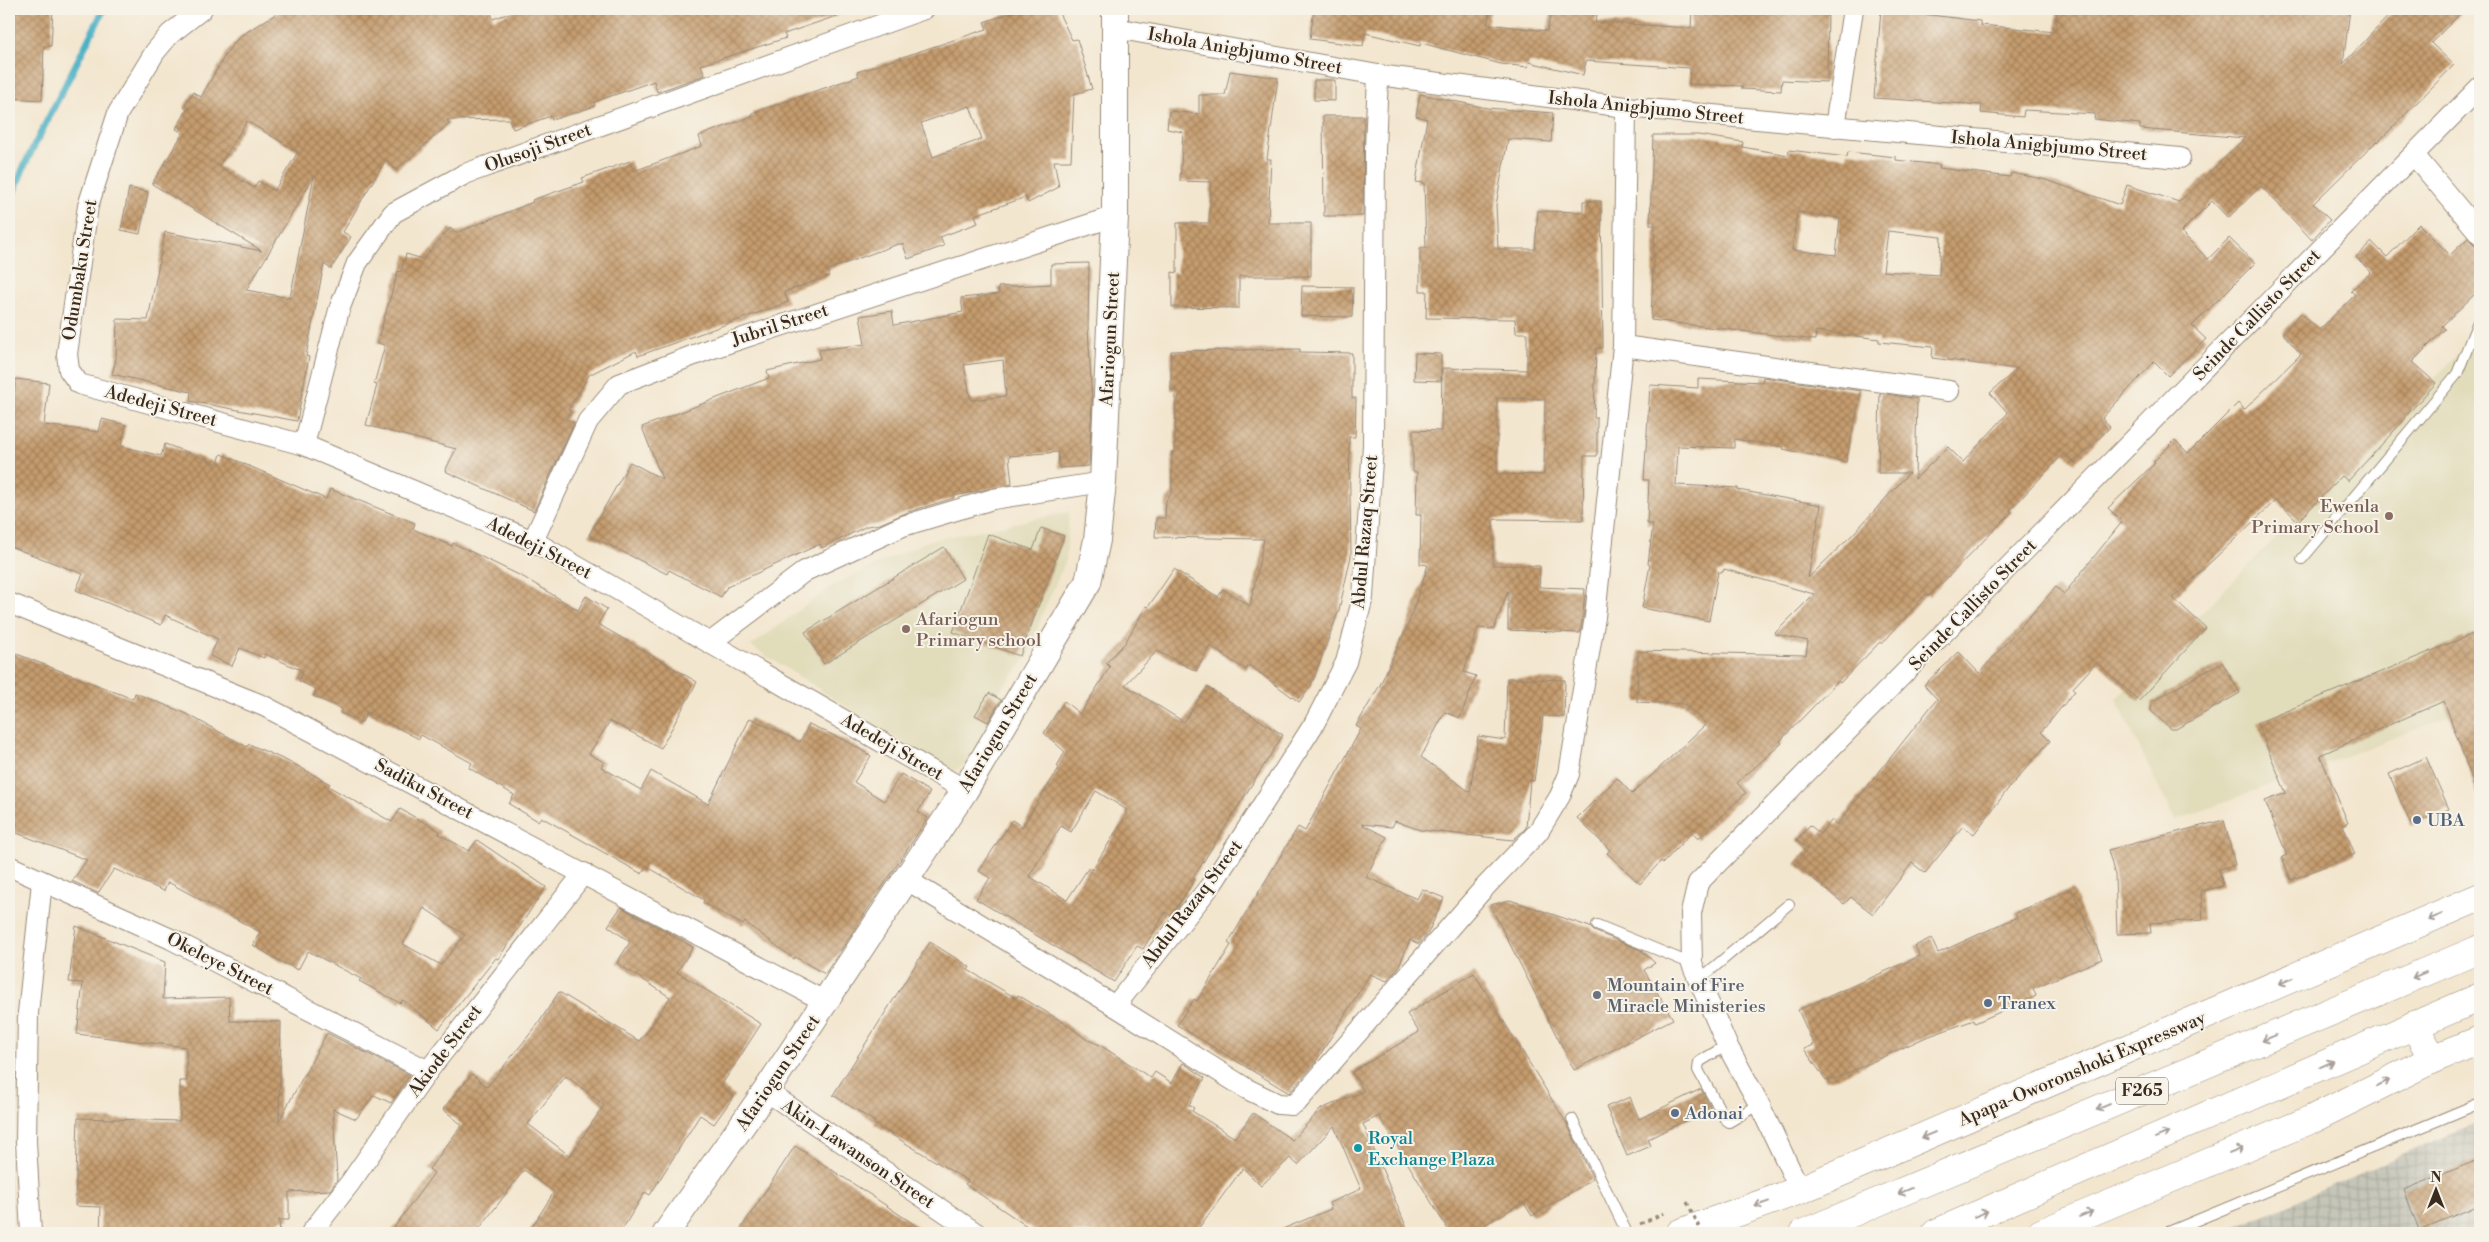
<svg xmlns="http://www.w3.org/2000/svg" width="2489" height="1242" font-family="'Libre Bodoni',serif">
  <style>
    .built { fill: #e1dcba }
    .industrial { fill: url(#industrial-grid) }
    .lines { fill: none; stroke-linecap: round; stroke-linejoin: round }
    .stream { stroke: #45aec4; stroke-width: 7 }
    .building { fill: url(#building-cross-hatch); fill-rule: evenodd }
    .service-casing { stroke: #978876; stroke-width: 12 }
    .minor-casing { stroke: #978876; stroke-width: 22 }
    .tertiary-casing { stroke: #978876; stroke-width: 28 }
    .primary-casing { stroke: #978876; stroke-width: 29 }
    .motorway-casing { stroke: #978876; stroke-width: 29 }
    .path { stroke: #978876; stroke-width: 3; stroke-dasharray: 4 4; stroke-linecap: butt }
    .service { stroke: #fff; stroke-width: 10 }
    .minor { stroke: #fff; stroke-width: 20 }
    .tertiary { stroke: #fff; stroke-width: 26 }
    .primary { stroke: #fff; stroke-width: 28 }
    .motorway { stroke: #fff; stroke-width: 28 }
    .path-bridge { stroke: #978876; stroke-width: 3; stroke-dasharray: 4 4; stroke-linecap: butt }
    .oneway { stroke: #a79f9a }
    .education-dot { fill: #8d6e63; stroke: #f7f3e8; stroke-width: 2 }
    .service-dot { fill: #5c6f8a; stroke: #f7f3e8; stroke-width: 2 }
    .worship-dot { fill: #6b7280; stroke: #f7f3e8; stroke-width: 2 }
    .culture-dot { fill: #0f9aa8; stroke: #f7f3e8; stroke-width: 2 }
    .labels { text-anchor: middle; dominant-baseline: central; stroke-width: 4; stroke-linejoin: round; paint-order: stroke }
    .shield { fill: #f7f3e8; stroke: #73665b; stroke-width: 1 }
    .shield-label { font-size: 16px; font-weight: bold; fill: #3b2a1e }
    .street-label { font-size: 18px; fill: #3b2a1e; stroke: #f7f3e8 }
    .education-label { font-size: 18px; fill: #785e54; stroke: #f7f3e8; text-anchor: end }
    .service-label { font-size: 18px; fill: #4e5e75; stroke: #f7f3e8; text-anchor: start }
    .worship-label { font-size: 18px; fill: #5b616d; stroke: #f7f3e8; text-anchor: start }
    .culture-label { font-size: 18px; fill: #0d838f; stroke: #f7f3e8; text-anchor: start }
  </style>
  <defs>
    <pattern id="industrial-grid" width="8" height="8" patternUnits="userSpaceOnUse" patternTransform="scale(1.25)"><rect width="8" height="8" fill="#c5c5b8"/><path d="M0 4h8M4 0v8" fill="none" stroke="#aaa99e"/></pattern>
    <pattern id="building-cross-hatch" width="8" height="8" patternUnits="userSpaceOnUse" patternTransform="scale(1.25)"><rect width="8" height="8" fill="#c59c6e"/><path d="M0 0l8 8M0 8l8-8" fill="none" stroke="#a17f5a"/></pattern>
  </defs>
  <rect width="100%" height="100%" fill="#f7f3e8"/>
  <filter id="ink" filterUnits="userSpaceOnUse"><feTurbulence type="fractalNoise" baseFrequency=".02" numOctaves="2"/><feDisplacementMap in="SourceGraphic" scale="10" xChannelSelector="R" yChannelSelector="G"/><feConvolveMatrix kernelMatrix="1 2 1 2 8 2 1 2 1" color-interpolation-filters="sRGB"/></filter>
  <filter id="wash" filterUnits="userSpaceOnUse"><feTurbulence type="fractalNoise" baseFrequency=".0096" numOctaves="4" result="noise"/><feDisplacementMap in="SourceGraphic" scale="20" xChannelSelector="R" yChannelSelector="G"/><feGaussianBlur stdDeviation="1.12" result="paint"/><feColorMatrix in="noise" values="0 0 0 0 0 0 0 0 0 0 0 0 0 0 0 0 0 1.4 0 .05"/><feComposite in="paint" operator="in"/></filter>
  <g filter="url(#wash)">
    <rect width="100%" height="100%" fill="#f3e6cf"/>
    <g class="built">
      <polygon points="2480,332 2480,705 2175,821 2116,699"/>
      <polygon points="1069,512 1066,560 1043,612 1029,655 999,692 1011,699 971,761 951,773 751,646 833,585 928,541"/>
    </g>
    <polygon class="industrial" points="2480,1122 2480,1233 2223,1233 2406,1153"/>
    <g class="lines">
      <polyline class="stream" points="9,204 25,164 104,9"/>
    </g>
    <g id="blocks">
      <g class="building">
        <polygon points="9,9 53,9 51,46 44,46 42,100 9,98"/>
        <path d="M284,9h206l3,10 28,-10h326l1,3 -64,22 2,4 -85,27 4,10 -48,17 -3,-11 -60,21 1,4 -43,14 -1,-4 -38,13 -4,-10 -62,1 2,4 -53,46 -10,-11 -43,73 8,5 -20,32 -7,-5 -18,92 3,1 -12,64 -107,-20 1,-9 -79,-18 4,-15 1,-40 31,1 17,-88 97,19 -110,-67 31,-51 -7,-4 11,-19 -3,-3 9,-15 8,5 26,-45 13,-16zM247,121l51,31 -24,39 -16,-10 -4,7 -35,-22zM314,176l-24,122 -44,-8 22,-36z"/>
        <path d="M1022,9h35l15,31 5,-1 15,50 -18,5 -3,67h-17l5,26 -31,16 -2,-6 -51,18 3,8 -38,14 4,9 -36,13 -5,-15h-5l-71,26 2,6 -45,16 4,10 -150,54 -2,-5 -47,24 -21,35 3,1 -5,8 8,4 -40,88 -89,-40 11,-22 -90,-24 11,-40 -3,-1 11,-39 -8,-2 21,-72 3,1 5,-18 17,5 27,-31 6,5 77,-31 -1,-2 52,-18 -2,-4 48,-17 4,10 68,-25 -3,-10 54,-20 -1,-3 107,-37 -2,-4 130,-43 -3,-7zM970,106l12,33 -49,18 -12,-34z"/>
        <polygon points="1314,9 1491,9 1487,24 1547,31 1552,9 1599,9 1595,22 1691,28 1692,9 1828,9 1827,82 1782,80 1781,91 1742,89 1742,86 1689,84 1690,68 1586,61 1583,75 1529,62 1528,67 1501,64 1421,43 1420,46 1365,33 1363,46 1310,39"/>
        <path d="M1881,9l99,12v4l76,7 1,-23h293l-7,55 52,-55h70l-34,34 23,22 -76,77 -1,-1 -64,63 17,16 -18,20 -51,-54 -33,32 -16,-17 -31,31 27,27 21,-21 26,25 -63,63 14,13 -38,37 -14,-14 -52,56 8,9 -35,36 -11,-10 -54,57 2,2 -83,84 -3,-2 -44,50 -2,-2 -40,41 -2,-2 -58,60 2,2 -45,40 9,10 -48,46 -6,-7 -29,31 -2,-2 -21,23 -33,-31 3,-3 -33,-32 40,-40 15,16 74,-70 -22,-20 -47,-2 1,-51 168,4 2,-14 -34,-7 40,-40 -90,-25 -1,3h-5l-9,49 -67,-13 8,-43 -2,-1 5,-40h-6l2,-44h-5l6,-95 48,3v-9l64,3 1,-5 98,14 -15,71 -63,-13 1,-2 -50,-8v9l-56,-2 -2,39 62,3v2l83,15 -13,73 45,-44 56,-61h-31l2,-80 37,6 -2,80 33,-32 15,15 45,-49 -18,-20 27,-24 -85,-11 1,-11 -54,-5v-3l-63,-8 -1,9 -164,-20 4,-95h-5l3,-90h45l45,7 -1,5 46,8 1,-5 58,7 1,-5 48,5v3l44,5 -1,3 71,9 1,-4 32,6 77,26 7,-20 52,17 66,-64 -105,-9v-5l-46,-5 1,-5 -71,-4 -1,7 -42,-4 1,-8 -108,-7zM1797,212l43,6 -4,37 -44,-5zM1888,231l53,6 -2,38 -56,-4z"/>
        <polygon points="1230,71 1278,78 1267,159 1271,159 1268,223 1311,223 1311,276 1239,276 1239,308 1172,307 1172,272 1177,273 1177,223 1209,223 1211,182 1180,181 1183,132 1167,129 1169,111 1199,114 1199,95 1225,95"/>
        <polygon points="1314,80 1335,80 1335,101 1314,100"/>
        <path d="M1420,94l67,14 66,5 -2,29 -43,-3 -12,66 2,44h37l3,-38 45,1v-11h18l2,147h-7l-2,70h3v38h-13l-1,64 -85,-1 -5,1v45l47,1 -1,21 46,2 -2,26 -3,18 -72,-3v-39l-14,38 -16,-1 -14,44 12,4 -16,42 -15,-6 -24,45 49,35 8,-56 27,4 2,-62 58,2 -1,37 -21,-1 -9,65 -4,-1 -4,48 -13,12 -93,-10 -25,-9 -3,6 -31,-3 26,13 -21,40 51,22 5,-10 22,9 -17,37 -8,9 -9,-4 -12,28 -11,13 -17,-7 -55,89 -26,30 -112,-68 17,-26 3,2 34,-56 -3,-2 70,-116 7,4 56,-102 -5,-3 24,-41 29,-63 19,-57 -8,-1 1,-49h-5l1,-43h-4v-42l28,1 1,-63 85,2v-37h-11l-1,-14 -89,-1 1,-27h-7v-43h6l-2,-65 -8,-1 11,-63 -11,-3zM1497,398l48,1 -1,76 -47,-1z"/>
        <polygon points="1323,116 1364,116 1363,216 1324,216"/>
        <polygon points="129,188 148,192 140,234 121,230"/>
        <polygon points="2419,224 2450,255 2468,238 2475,245 2480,246 2480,289 2442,326 2445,329 2412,362 2436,383 2404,418 2405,419 2348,481 2342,476 2298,521 2276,500 2173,598 2206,628 2139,701 2097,662 2072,689 2075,691 2041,732 2050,741 2008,789 1974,834 1963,826 1925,873 1912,863 1873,914 1851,897 1844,904 1795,864 1808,849 1797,840 1810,825 1820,834 1832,820 1837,825 1937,699 1924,685 1959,652 1979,673 2056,587 2064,594 2122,522 2108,508 2155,463 2153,462 2175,440 2188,453 2238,403 2244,410 2301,354 2282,333 2301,313 2319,330 2355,295 2351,291 2371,272 2356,257 2372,242 2387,257"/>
        <path d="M1089,263l-1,64 4,74 -3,65 -30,2 -1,-16 -49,4 3,28 -58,12v2l-46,14 -28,12 -13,2 -45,22 -2,-4 -93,43 -6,10 -52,-27 -2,4 -78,-39 41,-73 32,17 -20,-52 127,-49 -2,-7 53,-12 -1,-9 46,-6 -5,-28 32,-5 2,14 69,-13 -2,-14 38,-4 -1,-7 53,-3v-20zM1003,360l3,36 -35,4 -7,-35z"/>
        <polygon points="1302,286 1353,287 1352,317 1301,316"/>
        <path d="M1300,349v3l52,1v45h4l-1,39h-6l2,119 -12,54 -28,76 -12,16 -50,-37 -3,5 -36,-24 -14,25 -39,-20 -32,34 59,37 23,-35 76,48 -90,143 2,1 -22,34 -2,3 -5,-4 -23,37 -6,-3 -23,36 -138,-83 14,-21 -11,-7 33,-51 10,7 37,-59 -2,-2 8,-14 -21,-19 20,-32 16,13 30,-47 -4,-4 19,-20 21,-37 2,1 26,-38 44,28 5,-8 27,17 14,-67 -109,-2 1,-19h9l1,-18 6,-7v-41h3l1,-62h-5v-39zM1096,791l31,19 -2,3 2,1 -35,56 -3,-3 -22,33 -38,-24 32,-50 10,6z"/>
        <polygon points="1415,353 1441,354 1441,381 1414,380"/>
        <polygon points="16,379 49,383 44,425 99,432 102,419 126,425 121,446 161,456 165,444 218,464 221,454 326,499 330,489 415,523 413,529 452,546 453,543 525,578 578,610 586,596 607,609 598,624 697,682 661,748 610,721 589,754 604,762 601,767 641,790 651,771 708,804 750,718 800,742 809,724 850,743 871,756 854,782 884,801 901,774 930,792 918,812 928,818 825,974 795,957 794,959 745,922 743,925 703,903 704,900 646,866 642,874 541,817 538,821 509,804 514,795 469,768 472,763 421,735 419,739 367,712 362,722 340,713 342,709 313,696 316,689 299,681 303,671 265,654 264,658 240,648 232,666 210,656 218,639 165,615 161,625 76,590 83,574 9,546 9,410 11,410"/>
        <polygon points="1041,528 1064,536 1020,656 953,632 988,534 1033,550"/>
        <polygon points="944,547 963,579 824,664 805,632"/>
        <polygon points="2480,631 2480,795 2478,796 2444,701 2320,755 2348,823 2343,826 2355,854 2291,880 2282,857 2287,855 2265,801 2286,793 2257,723"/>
        <path d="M9,651l124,48 2,-6 50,20 62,34 2,-3 47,21 34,19 -2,2 64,36 8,-13 40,22 -1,3 30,17 8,-11 69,47 -48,72 -2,-1 -57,71 -36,-29 -3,3 -41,-22 2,-2 -51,-27 -2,-1 -10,19 -22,-11 -23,-14 7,-13 -92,-50 -4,9 -50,-22 -16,24 -26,-12 15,-21 -78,-30zM424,908l41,27 -24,30 -38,-21z"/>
        <polygon points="2222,662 2240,693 2176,729 2171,729 2151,711 2151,702"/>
        <polygon points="989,693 1001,700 988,722 975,715"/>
        <polygon points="2426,757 2449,809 2411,825 2389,774"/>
        <polygon points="2224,820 2235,865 2219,869 2223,886 2201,891 2203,920 2150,923 2151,933 2117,934 2115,875 2108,850"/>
        <polygon points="2072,889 2102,959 2033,988 2036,996 1975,1023 1974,1020 1924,1038 1837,1078 1826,1080 1804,1049 1814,1045 1798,1010 1920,956 1915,946 1931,938 1938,953 2017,917 2015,913"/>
        <polygon points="1510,900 1590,927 1594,931 1641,950 1655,963 1644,970 1673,1019 1574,1070 1490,905"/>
        <path d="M621,907l72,40 -16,25 84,52 -40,62 13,10 -20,28 -14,-9 -50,80 -5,-3 -25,41h-92l26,-41 -30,-22 -48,63h-86l44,-60 -5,-4 33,-44 -19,-16 29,-35 15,13 51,-63 21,-32 80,49 11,-13 20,-31 -53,-34 13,-21 -22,-16zM566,1076l38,29 -34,51 -42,-32z"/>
        <polygon points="76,926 165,962 163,999 229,997 230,1021 281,1022 279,1121 327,1033 410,1075 391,1103 374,1095 356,1119 333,1109 337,1180 330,1190 289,1192 289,1220 279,1220 280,1233 100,1233 101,1207 75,1206 78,1118 180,1121 180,1081 187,1081 186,1047 77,1034 83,983 69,982"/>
        <polygon points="930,942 970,967 968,970 1016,998 1018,995 1066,1024 1086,1039 1100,1045 1151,1078 1155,1072 1172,1083 1183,1063 1191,1068 1205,1078 1189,1105 1194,1108 1192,1111 1235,1138 1253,1113 1292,1140 1321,1109 1364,1091 1352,1072 1419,1032 1407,1014 1474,973 1567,1124 1593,1179 1532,1216 1523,1202 1471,1233 1450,1233 1379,1116 1363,1124 1409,1233 1273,1233 1331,1209 1329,1203 1361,1189 1334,1126 1298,1165 1290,1158 1261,1186 1243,1168 1195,1233 1037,1233 965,1184 968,1181 874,1124 875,1122 833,1095"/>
        <polygon points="1701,1089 1711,1108 1648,1139 1651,1146 1627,1156 1606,1107 1630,1097 1639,1119"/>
        <polygon points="795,1146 869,1194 927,1233 738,1233"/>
        <polygon points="2480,1159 2480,1205 2419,1230 2404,1190"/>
      </g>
    </g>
  </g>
  <g filter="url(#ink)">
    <use href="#blocks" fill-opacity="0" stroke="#978876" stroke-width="1"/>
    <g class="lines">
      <defs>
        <g id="service">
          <polyline points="2302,559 2457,374 2480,317"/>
          <polyline points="1597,925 1692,964"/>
          <polyline points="1699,980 1789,904"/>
          <polyline points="1727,1045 1699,1062 1698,1070 1725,1119 1729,1122 1759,1104"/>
          <polyline points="1572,1119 1627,1233"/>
          <polyline points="2166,1233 2480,1103"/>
        </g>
        <g id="minor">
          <polyline points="202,9 170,34 155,52 118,113 88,206 67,354 69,370 79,384 304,445 533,541 965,790"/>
          <polyline points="1115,28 1378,75 1626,107 2180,158"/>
          <polyline points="1835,127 1853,9"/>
          <polyline points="2414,155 2480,234"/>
          <polyline points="1623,346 1949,391"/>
          <polyline points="304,445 339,310 357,263 393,213 465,174 924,9"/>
          <polyline points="533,541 588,421 619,384 710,349 1115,216"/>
          <polyline points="9,603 264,706 826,1002"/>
          <polyline points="711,642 805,571 903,526 993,499 1103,482"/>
          <polyline points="9,866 171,939 428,1071"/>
          <polyline points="907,880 1115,1006 1247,1089 1278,1104 1292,1105 1299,1100 1484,888 1538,832 1560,796 1569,774 1595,617 1623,346 1626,107"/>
          <polyline points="1115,1006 1214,881 1314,724 1346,662 1363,597 1373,445 1375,149 1378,75"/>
          <polyline points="766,1091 976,1233"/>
          <polyline points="1800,1190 1759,1104 1727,1045 1692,964 1691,913 1698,883 2480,87"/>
          <polyline points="31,1233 26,1141 28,1013 42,882"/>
          <polyline points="311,1233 350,1183 428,1071 584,873"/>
        </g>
        <polyline id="tertiary" points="666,1233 766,1091 965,790 1088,582 1097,540 1103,482 1115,216 1115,9"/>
        <g id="primary">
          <polyline points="1680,1233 1800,1190 2480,897"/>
          <polyline points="2041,1233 2310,1120 2433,1059 2480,1040"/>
        </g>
        <g id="motorway">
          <polyline points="2414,1025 2433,1059"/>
          <polyline points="1804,1233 2480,949"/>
          <polyline points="1936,1233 2480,997"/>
        </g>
      </defs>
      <use href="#service" class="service-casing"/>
      <use href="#minor" class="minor-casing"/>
      <use href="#tertiary" class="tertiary-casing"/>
      <use href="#primary" class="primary-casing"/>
      <use href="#motorway" class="motorway-casing"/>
      <polyline class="path" points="1640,1224 1664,1213"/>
      <use href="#service" class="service"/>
      <use href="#minor" class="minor"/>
      <use href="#tertiary" class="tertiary"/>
      <use href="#primary" class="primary"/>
      <use href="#motorway" class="motorway"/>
      <polyline class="path-bridge" points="1687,1202 1702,1233"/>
    </g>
    <defs><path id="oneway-shaft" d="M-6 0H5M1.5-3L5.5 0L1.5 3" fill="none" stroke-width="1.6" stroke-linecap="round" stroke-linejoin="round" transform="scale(1.25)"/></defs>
    <g class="oneway">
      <use href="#oneway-shaft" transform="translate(2435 917) rotate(157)"/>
      <use href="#oneway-shaft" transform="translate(2419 975) rotate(157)"/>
      <use href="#oneway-shaft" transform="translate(2286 981) rotate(157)"/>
      <use href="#oneway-shaft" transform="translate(2269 1038) rotate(157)"/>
      <use href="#oneway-shaft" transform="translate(2327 1064) rotate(-24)"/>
      <use href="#oneway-shaft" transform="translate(2383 1083) rotate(-26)"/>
      <use href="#oneway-shaft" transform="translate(2103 1107) rotate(157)"/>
      <use href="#oneway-shaft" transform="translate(1928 1135) rotate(157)"/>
      <use href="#oneway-shaft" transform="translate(2162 1135) rotate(-23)"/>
      <use href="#oneway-shaft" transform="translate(2236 1151) rotate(-23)"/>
      <use href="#oneway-shaft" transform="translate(1905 1191) rotate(157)"/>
      <use href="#oneway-shaft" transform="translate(1762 1204) rotate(160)"/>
      <use href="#oneway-shaft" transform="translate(1981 1214) rotate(-23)"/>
      <use href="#oneway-shaft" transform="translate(2086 1214) rotate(-23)"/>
    </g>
  </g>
  <g class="education-dot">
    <circle cx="2389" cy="516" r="5"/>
    <circle cx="906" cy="629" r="5"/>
  </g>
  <g class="service-dot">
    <circle cx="2417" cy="820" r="5"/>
    <circle cx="1988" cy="1003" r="5"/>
    <circle cx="1675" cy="1113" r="5"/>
  </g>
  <circle class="worship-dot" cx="1597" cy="995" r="5"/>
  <circle class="culture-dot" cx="1358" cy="1148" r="5"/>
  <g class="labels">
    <rect class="shield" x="2116" y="1077.5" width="52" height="27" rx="4"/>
    <g class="shield-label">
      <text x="2142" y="1091">F265</text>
    </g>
    <g class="street-label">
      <text transform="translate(1245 51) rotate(10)">Ishola Anigbjumo Street</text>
      <text transform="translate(1646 108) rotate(6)">Ishola Anigbjumo Street</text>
      <text transform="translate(2049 146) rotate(5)">Ishola Anigbjumo Street</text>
      <text transform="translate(538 148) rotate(-20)">Olusoji Street</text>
      <text transform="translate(80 270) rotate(-81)">Odumbaku Street</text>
      <text transform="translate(2257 315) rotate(-46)">Seinde Callisto Street</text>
      <text transform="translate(780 325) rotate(-18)">Jubril Street</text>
      <text transform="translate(1110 339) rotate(-87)">Afariogun Street</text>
      <text transform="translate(161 406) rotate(15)">Adedeji Street</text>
      <text transform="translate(1365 532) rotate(-85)">Abdul Razaq Street</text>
      <text transform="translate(539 548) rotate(27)">Adedeji Street</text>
      <text transform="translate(1973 605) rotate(-46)">Seinde Callisto Street</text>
      <text transform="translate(998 733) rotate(-59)">Afariogun Street</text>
      <text transform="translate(892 747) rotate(30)">Adedeji Street</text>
      <text transform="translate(424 789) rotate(28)">Sadiku Street</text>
      <text transform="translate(1192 904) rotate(-53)">Abdul Razaq Street</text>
      <text transform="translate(220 964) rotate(27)">Okeleye Street</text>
      <text transform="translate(445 1051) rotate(-53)">Akiode Street</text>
      <text transform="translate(2082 1069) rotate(-23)">Apapa-Oworonshoki Expressway</text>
      <text transform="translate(778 1073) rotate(-56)">Afariogun Street</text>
      <text transform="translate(858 1154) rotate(34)">Akin-Lawanson Street</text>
    </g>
    <g class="education-label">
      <text x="2379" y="506">Ewenla<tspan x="2379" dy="21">Primary School</tspan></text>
      <text x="916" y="619" text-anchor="start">Afariogun<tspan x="916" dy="21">Primary school</tspan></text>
    </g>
    <g class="service-label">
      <text x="2427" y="820">UBA</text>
      <text x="1998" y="1003">Tranex</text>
      <text x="1685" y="1113">Adonai</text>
    </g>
    <g class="worship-label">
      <text x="1607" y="985">Mountain of Fire<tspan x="1607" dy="21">Miracle Ministeries</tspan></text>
    </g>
    <g class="culture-label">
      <text x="1368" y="1138">Royal<tspan x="1368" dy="21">Exchange Plaza</tspan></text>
    </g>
  </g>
  <rect width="2489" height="1242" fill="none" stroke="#f7f3e8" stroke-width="30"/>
  <g transform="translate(2436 1190)" stroke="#f7f3e8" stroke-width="4" paint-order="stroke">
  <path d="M0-4L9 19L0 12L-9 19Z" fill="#3b2a1e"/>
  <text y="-8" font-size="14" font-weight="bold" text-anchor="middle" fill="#3b2a1e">N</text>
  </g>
</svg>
